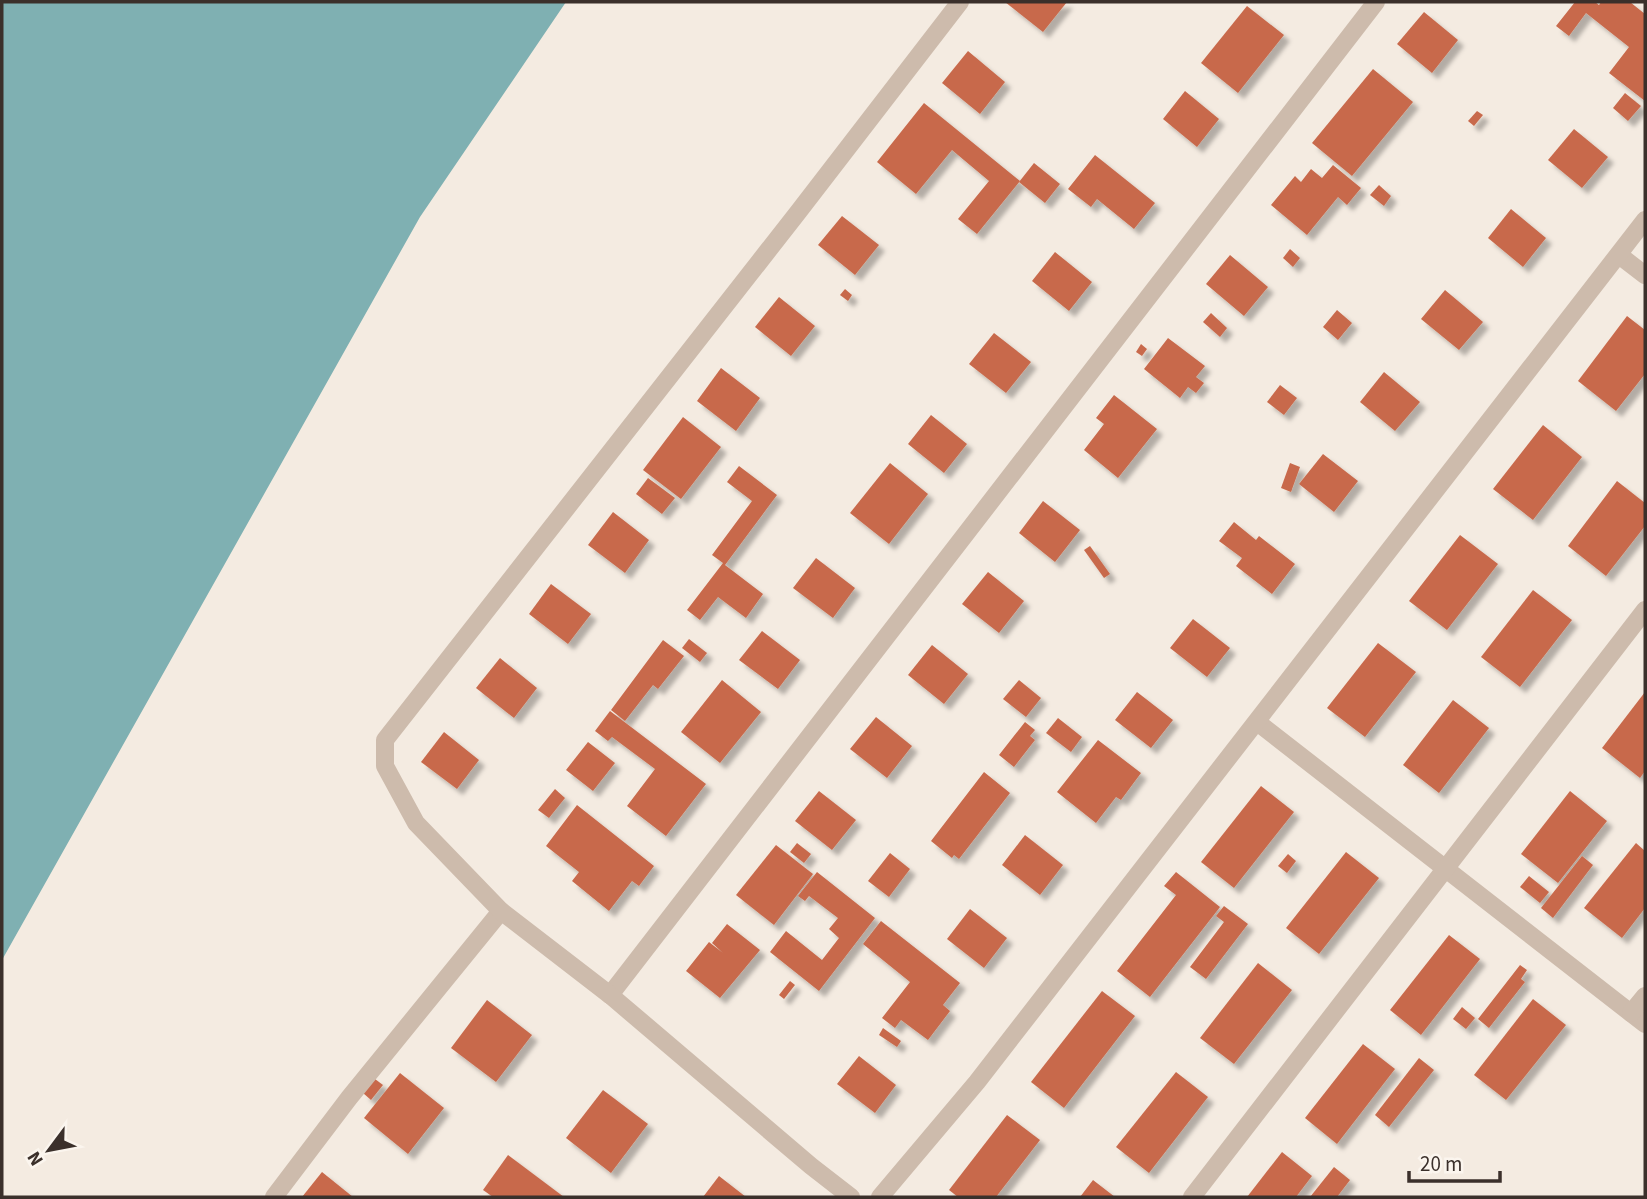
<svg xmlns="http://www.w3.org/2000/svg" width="1647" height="1199" font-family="'Source Sans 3',sans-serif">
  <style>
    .water { fill: #7fb0b2 }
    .building { fill: #c8694b; filter: url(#shadow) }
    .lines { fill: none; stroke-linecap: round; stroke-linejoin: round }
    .street { stroke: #cdbbac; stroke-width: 18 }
  </style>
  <defs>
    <filter id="shadow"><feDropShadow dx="6" dy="6" stdDeviation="2" flood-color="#0004"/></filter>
  </defs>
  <rect width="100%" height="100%" fill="#f4ebe1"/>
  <polygon class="water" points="2,2 566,2 420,217 2,960"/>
  <g class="building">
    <polygon points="1005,2 1067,2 1043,32"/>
    <polygon points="1575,2 1595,2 1599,5 1601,2 1630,2 1645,14 1645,101 1609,73 1629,47 1586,13 1569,36 1556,26"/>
    <polygon points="1247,6 1284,35 1238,93 1201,63"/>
    <polygon points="1424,12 1458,40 1432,73 1397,44"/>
    <polygon points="968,51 1005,82 980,114 942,83"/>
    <polygon points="1373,69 1413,102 1352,176 1312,143"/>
    <polygon points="1185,91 1219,119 1197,147 1163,119"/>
    <polygon points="1625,93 1641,106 1628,121 1613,108"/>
    <polygon points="924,103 1020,181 977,234 958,219 989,181 952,150 916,194 877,162"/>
    <polygon points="1477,111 1483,115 1474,126 1468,121"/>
    <polygon points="1574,129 1608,157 1582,188 1548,160"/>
    <polygon points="1095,155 1155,203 1134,229 1097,199 1091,207 1068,189"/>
    <polygon points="1034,163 1060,184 1045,203 1019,182"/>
    <polygon points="1333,165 1361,188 1347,205 1338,197 1307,235 1271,205 1295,176 1301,182 1311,169 1322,178"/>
    <polygon points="1379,185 1391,196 1384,206 1370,195"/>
    <polygon points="1511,209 1546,238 1523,267 1488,238"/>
    <polygon points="842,216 879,245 855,275 818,245"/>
    <polygon points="1290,249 1300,258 1293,267 1283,258"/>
    <polygon points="1055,252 1092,282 1069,311 1032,281"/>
    <polygon points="1230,255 1268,287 1244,316 1206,284"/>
    <polygon points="845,289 852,295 848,301 840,295"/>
    <polygon points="1445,290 1483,322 1459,350 1421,319"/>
    <polygon points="779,297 815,326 791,356 755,327"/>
    <polygon points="1337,310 1352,323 1338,340 1323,327"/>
    <polygon points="1211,313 1227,328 1220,337 1203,322"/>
    <polygon points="1627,316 1645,330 1645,374 1616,411 1578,381"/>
    <polygon points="994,333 1031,362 1006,393 969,364"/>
    <polygon points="1168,338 1205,366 1196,377 1204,383 1196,393 1188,387 1180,398 1144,369"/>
    <polygon points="1141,344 1147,349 1142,356 1136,352"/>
    <polygon points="721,368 760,398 736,431 697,401"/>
    <polygon points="1384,372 1420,402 1395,431 1360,402"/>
    <polygon points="1280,385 1297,398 1284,415 1267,402"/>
    <polygon points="1114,395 1157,429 1118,478 1084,450 1104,424 1096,418"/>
    <polygon points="931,415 967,444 944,473 908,444"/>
    <polygon points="683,417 721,447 681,499 643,470"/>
    <polygon points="1543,425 1582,457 1533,520 1493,489"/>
    <polygon points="1323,454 1358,481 1334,512 1299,484"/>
    <polygon points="890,463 928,494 889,544 850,513"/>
    <polygon points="1290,463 1300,467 1291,492 1281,488"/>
    <polygon points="739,466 777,495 725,565 763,594 746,618 718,597 700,620 687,610 723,563 712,555 752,501 727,482"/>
    <polygon points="648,478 675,498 662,514 636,494"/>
    <polygon points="1617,481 1645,503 1645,526 1606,576 1568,546"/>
    <polygon points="1043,501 1080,530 1055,562 1019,533"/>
    <polygon points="613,512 649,540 625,573 588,545"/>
    <polygon points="1234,522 1256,540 1259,536 1295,564 1272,594 1236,566 1242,558 1219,541"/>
    <polygon points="1460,535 1498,564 1447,630 1409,601"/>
    <polygon points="1090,546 1110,574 1104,578 1084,550"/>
    <polygon points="816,558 855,588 833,618 793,588"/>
    <polygon points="988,572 1024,601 999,633 962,604"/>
    <polygon points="551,584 591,614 568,644 529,614"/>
    <polygon points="1533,590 1572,620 1520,687 1481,657"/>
    <polygon points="1193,619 1230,648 1207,677 1170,648"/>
    <polygon points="762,631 800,660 778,689 739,660"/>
    <polygon points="689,639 707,653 700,662 682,648"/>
    <polygon points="663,640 684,656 658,689 653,685 625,721 611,710"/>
    <polygon points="1378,643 1416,672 1365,737 1327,708"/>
    <polygon points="932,645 968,674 944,704 908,675"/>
    <polygon points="500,658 537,688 514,718 476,688"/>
    <polygon points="722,680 761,712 720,763 681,732"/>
    <polygon points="1019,680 1041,698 1026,717 1003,699"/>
    <polygon points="1137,692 1173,720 1151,748 1115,720"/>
    <polygon points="1645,692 1645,771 1640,778 1602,748"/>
    <polygon points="1453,700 1489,728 1439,793 1403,765"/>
    <polygon points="610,711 706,784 666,836 627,806 655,769 612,737 608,741 595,731"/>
    <polygon points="876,717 912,746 887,778 850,749"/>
    <polygon points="1058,718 1082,737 1071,752 1046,733"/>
    <polygon points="1025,722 1035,730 1030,736 1035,740 1014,767 999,755"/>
    <polygon points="444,732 479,760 457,789 421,762"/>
    <polygon points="1098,740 1141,773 1121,800 1116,797 1096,823 1057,792"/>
    <polygon points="588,742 615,763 593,791 566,770"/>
    <polygon points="984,772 1010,793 959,859 954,855 952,858 931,841"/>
    <polygon points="1261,786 1294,812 1234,888 1201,862"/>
    <polygon points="555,789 565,798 549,818 538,810"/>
    <polygon points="819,791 856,820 832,850 795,821"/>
    <polygon points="1570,791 1607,821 1558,883 1521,854"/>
    <polygon points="577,805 654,866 639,886 632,881 609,911 572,881 579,872 546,846"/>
    <polygon points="1025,835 1063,865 1040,895 1002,865"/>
    <polygon points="797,843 811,854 804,863 790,852"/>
    <polygon points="1636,843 1645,851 1645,908 1622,938 1584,908"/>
    <polygon points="776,845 813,874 774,925 736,895"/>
    <polygon points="1346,852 1379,878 1319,954 1286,928"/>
    <polygon points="890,853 910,869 889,897 868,881"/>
    <polygon points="1288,854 1296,861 1287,873 1278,866"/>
    <polygon points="1582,856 1593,865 1553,918 1541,908"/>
    <polygon points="817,872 875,918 819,991 770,952 786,931 822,960 839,938 829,929 838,918 809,896 805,901 798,896"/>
    <polygon points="1176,872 1220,907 1150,997 1117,971 1176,895 1164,886"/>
    <polygon points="1529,876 1549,892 1540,903 1520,887"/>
    <polygon points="1224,906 1248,924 1206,979 1190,967 1224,922 1216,916"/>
    <polygon points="970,909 1007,938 984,968 947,939"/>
    <polygon points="881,921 960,983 943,1005 950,1011 928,1040 901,1020 895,1028 882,1018 910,982 863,944"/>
    <polygon points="727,924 760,950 720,998 686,971 709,942 723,953 712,943"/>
    <polygon points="1449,935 1480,959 1421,1035 1390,1010"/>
    <polygon points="1258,963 1292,990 1234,1064 1200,1038"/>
    <polygon points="1520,965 1527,970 1521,979 1525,982 1489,1028 1478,1019"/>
    <polygon points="790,981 795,985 784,999 779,995"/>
    <polygon points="1102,991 1135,1016 1064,1108 1031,1082"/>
    <polygon points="1533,999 1566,1025 1506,1100 1474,1075"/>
    <polygon points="487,1000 532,1035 496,1082 451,1048"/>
    <polygon points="1462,1007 1475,1018 1466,1029 1453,1019"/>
    <polygon points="883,1028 901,1041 897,1047 879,1035"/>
    <polygon points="1363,1044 1395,1069 1337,1144 1305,1118"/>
    <polygon points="859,1056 896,1085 875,1113 837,1084"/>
    <polygon points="1419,1058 1434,1070 1389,1127 1375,1115"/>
    <polygon points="1176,1072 1208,1097 1149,1173 1116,1147"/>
    <polygon points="400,1073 444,1108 408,1154 364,1118"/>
    <polygon points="375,1079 383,1085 371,1100 363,1093"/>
    <polygon points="603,1090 648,1124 611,1173 566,1138"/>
    <polygon points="1007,1115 1040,1140 996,1197 958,1197 949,1190"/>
    <polygon points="1282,1152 1312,1176 1296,1197 1247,1197"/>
    <polygon points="508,1155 564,1197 493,1197 483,1190"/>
    <polygon points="1334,1167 1350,1180 1337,1197 1310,1197"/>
    <polygon points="322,1172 353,1197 302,1197"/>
    <polygon points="719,1176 746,1197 703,1197"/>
    <polygon points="1093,1180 1115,1197 1080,1197"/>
  </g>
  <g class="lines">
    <g class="street">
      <polyline points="1619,255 1645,275"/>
      <polyline points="1257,722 1645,1024"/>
      <polyline points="610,995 1376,2"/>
      <polyline points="1631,1013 1645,996"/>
      <polyline points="274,1197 349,1098 501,911"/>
      <polyline points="851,1197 811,1166 610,995 501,911 416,823 385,766 385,740 799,211 960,2"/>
      <polyline points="880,1197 977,1082 1645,220"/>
      <polyline points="1192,1197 1645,610"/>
    </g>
  </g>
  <rect width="1647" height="1199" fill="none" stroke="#3b302b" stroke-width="7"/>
  <g transform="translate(49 1150) rotate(238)" stroke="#fbf5ee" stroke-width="5" paint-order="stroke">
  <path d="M0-5L12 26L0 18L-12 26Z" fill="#3b302b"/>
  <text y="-10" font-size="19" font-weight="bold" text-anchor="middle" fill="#3b302b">N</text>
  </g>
  <path d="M1409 1171v10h91v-10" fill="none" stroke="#3b302b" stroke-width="3.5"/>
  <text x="1420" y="1171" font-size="21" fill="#3b302b" stroke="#fbf5ee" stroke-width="5" paint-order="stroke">20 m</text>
</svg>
